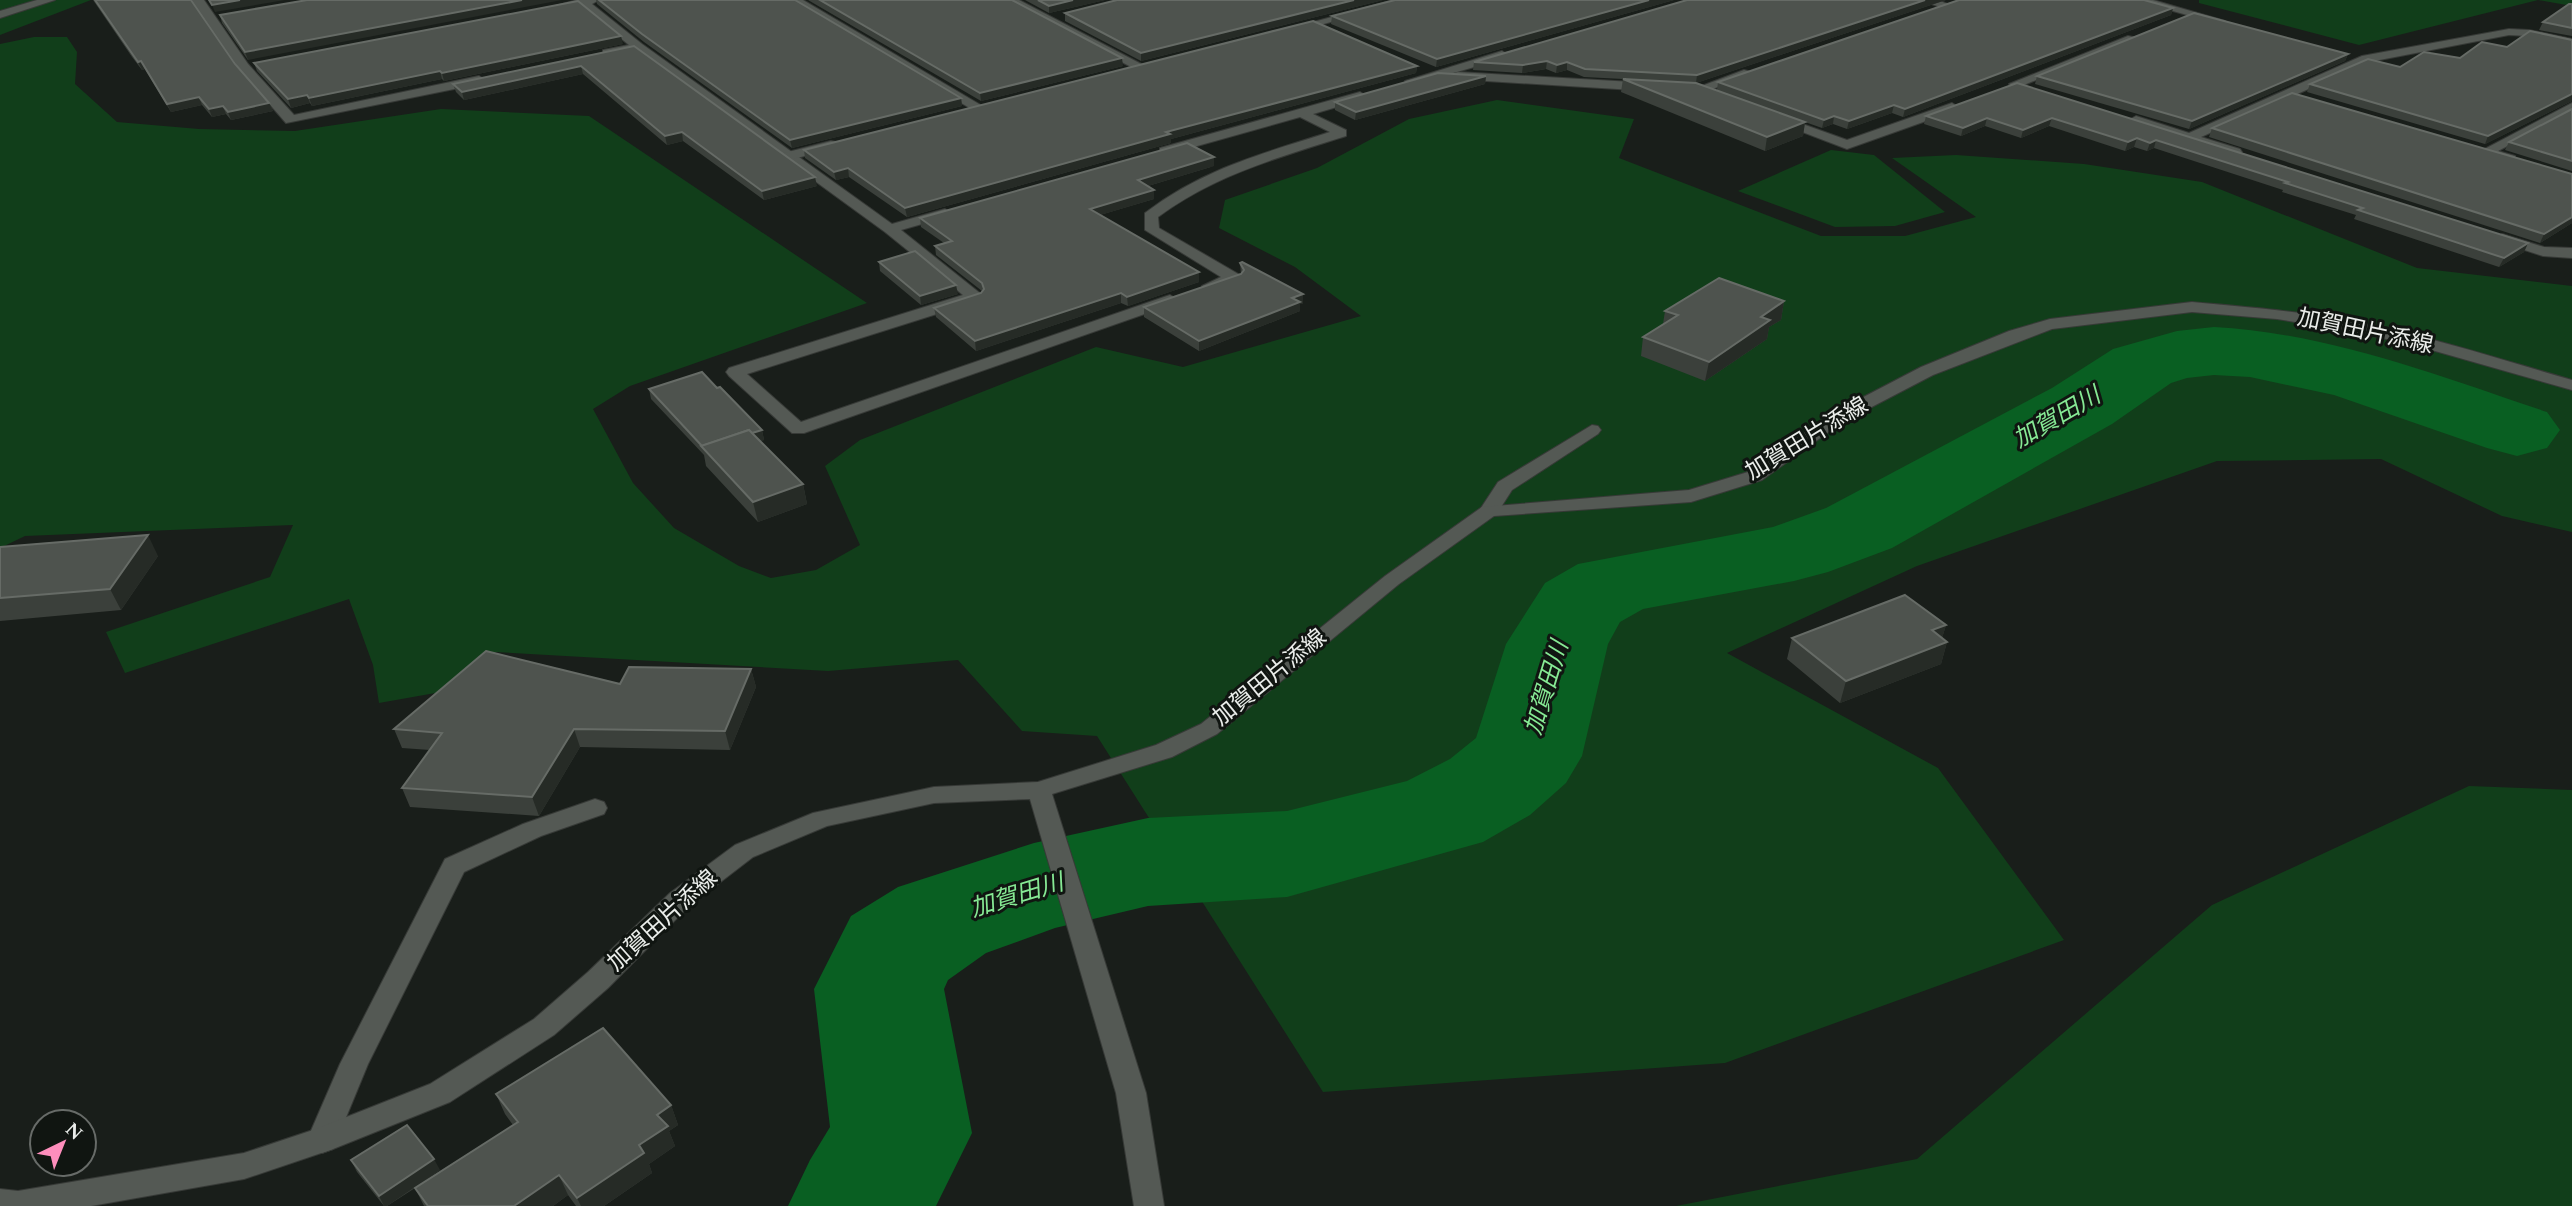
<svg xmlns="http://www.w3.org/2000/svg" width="2572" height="1206" font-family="Spectral,'Noto Sans JP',serif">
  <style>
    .green { fill: #113e1a }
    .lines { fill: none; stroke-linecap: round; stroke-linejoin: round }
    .river { fill: #095f22; fill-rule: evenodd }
    .lane-casing { stroke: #373a37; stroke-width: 2 }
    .street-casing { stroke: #373a37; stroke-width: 2 }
    .secondary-casing { stroke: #373a37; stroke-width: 2 }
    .lane { fill: #545954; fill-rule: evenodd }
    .street { fill: #545954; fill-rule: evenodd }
    .secondary { fill: #545954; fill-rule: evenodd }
    .wall { fill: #3b403b }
    .shaded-wall { fill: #262b26 }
    .building { fill: #4e534e; stroke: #666b66; stroke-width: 2 }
    .labels { text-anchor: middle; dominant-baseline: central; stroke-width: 6; stroke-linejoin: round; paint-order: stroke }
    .street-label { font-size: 23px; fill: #eaedea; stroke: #101511 }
    .water-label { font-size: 24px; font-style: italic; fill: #86e994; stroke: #101511 }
  </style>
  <rect width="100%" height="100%" fill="#191e1a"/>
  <g class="green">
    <polygon points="0,0 91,0 0,35"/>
    <polygon points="2199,0 2572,0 2572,6 2538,0 2359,45 2199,3"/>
    <polygon points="34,37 67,37 77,52 75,84 117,122 199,129 295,131 441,109 589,116 867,303 630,386 593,409 633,483 674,528 739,566 771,578 816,570 860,545 825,466 860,440 1096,347 1183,367 1361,316 1295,267 1219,228 1225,200 1317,168 1409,119 1497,100 1634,119 1619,158 1821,236 1905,236 1976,217 1892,158 1956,155 2084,164 2202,182 2417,268 2572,286 2572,532 2502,516 2381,459 2217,461 1917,566 1727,653 1938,768 2064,940 1725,1063 1323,1092 1097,736 1022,731 958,660 828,671 496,652 441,692 379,703 373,665 349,599 125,673 106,632 270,577 293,525 25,536 0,548 0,44"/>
    <polygon points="1831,150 1874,155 1945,212 1895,226 1835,227 1738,191"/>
    <polygon points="2469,786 2572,790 2572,1206 1676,1206 1917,1159 2212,905"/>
  </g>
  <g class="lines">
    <path class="river" d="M2214,327c115,6 225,49 333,85l13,18 -13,18 -30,8 -30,-8 -153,-53 -84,-18 -36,-2 -27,3 -16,5 -59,41 -220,124 -64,24 -34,9 -151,28 -23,13 -12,22 -26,112 -16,27 -36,32 -47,27 -196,55 -139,9 -93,22 -69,25 -38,27 -4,9 28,144 -36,73h-148l22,-46 20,-33 -16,-138 37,-73 47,-29 136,-44 114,-25 139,-7 120,-30 43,-22 26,-21 30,-94 39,-61 33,-19 195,-37 53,-19 226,-120 61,-39 64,-18z"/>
    <defs>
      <polygon id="lane" points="37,0 55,0 0,18 0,11"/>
      <g id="street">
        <polygon points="192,0 204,0 248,64 294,115 479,76 485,80 479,84 286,123 240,70"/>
        <polygon points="577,0 599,0 592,4 642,44 892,224 945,209 952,213 950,216 901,230 981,294 983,297 981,300 747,374 801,422 1164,297 1170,295 1178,300 1176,303 804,433 792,433 729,376 726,372 729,368 963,295 885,232 636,51 603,56 603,50 629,45 581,6 554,11 548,8"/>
        <polygon points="1004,0 1019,0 1145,66 1135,69"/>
        <polygon points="1920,0 1938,0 1952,6 1946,9"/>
        <polygon points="2134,0 2153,0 2225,21 2219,24"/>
        <polygon points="2509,29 2529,30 2572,39 2572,47 2529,36 2509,35 2369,62 2201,137 2240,149 2242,152 2235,156 2129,120 2136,116 2189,133 2362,56"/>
        <polygon points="2128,36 2138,38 2019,87 2015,88 2009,84"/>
        <polygon points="1502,51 1508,55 1506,58 1411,85 1405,81"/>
        <polygon points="1744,70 1748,71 1748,77 1697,94 1691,90"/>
        <polygon points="1458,72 1650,83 1656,87 1650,91 1454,79 1454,73"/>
        <path d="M1360,92l6,4 -2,3 -51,15 33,16v6c-66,21 -132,39 -188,81l1,11 81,47 2,3 -2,3 -30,10 -6,-2 -2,-3 19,-9 -76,-47v-17c58,-44 116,-59 185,-81l-30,-15 -135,38 -5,-1v-6z"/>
        <polygon points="1952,103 1958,107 1957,110 1847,149 1771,120 1773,117 1783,117 1847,140"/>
        <polygon points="2572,103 2572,112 2498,151 2515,156 2515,162 2505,162 2479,152"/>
        <polygon points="2502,234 2544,247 2572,248 2572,258 2543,256 2497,241 2495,238"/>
        <polygon points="1592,425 1598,426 1601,430 1598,434 1512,490 1496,515 1482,515 1479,511 1498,482"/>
        <polygon points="595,799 604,802 607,808 604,814 541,836 464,872 368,1064 333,1149 322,1153 311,1149 307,1140 340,1064 445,859 523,824"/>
      </g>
      <g id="secondary">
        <polygon points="789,0 803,0 984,107 983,110 973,110"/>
        <polygon points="1394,0 1413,0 1290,33 1284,30"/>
        <polygon points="831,141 836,142 836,148 789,160 782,156 784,153"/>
        <path d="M2192,302c53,5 106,9 159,19 75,14 148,38 221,59v10l-151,-43 -70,-16 -74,-12 -85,-7 -140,17 -119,46 -92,48 -79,57 -71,22 -197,14 -95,68 -182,150 -45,23 -120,37 94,299 18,113h-30l-18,-113 -86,-294 -96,4 -107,23 -74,31 -65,50 -80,81 -54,47 -104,67 -117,47 -89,30 -153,27h-91v-17l18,2 226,-38 72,-24 114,-45 104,-65 54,-47 82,-79 65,-48 78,-32 121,-26 104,-5 118,-37 45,-21 184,-148 97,-69 207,-17 59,-18 81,-57 92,-48 88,-36 41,-12z"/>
      </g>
    </defs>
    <use href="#lane" class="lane-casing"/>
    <use href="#street" class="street-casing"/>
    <use href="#secondary" class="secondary-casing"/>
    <use href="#lane" class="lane"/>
    <use href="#street" class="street"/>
    <use href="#secondary" class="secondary"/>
  </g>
  <g class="wall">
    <polygon points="93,0 191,0 235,64 269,103 273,111 231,120 226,114 212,117 202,105 171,112 145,69 142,70 132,57"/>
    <polygon points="307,0 248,60 222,23 220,15"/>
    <polygon points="596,0 795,0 961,98 962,106 792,148 644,42 597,4"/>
    <polygon points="808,0 1012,0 1123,66 981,101"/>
    <polygon points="1025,0 1105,0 1049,13"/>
    <polygon points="1383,0 1141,61 1065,21 1065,13"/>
    <polygon points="1395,0 1674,0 1436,67 1331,24 1332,16"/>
    <polygon points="1687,0 1946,0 1696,83 1717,90 1718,82 2173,8 2171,15 1903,117 1892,113 1847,129 1833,124 1822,128 1805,122 1803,136 1765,151 1621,92 1623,79 1584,77 1567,70 1556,73 1546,69 1522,73 1473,70 1474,62"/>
    <polygon points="2572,4 2572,36 2539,30 2543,22"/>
    <polygon points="2572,40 2572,101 2485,144 2307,92 2310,84 2400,67 2460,58 2507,47"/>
    <polygon points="623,44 444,81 442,79 312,106 310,103 291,108 257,71 254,63"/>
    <polygon points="634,46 817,186 764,200 683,141 667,145 583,74 464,100 456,92 453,84"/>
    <polygon points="2348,54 2345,61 2189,129 2035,84 2037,76"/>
    <polygon points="1417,66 1416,73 1171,139 1171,143 907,217 849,177 836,180 805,158 804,150"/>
    <polygon points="1486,76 1485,84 1355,120 1335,110 1335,102"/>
    <polygon points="2017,83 2528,243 2524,252 2499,267 2354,219 2356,215 2282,192 2283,190 2154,148 2147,151 2134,147 2125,151 2049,126 2021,138 1985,126 1961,136 1924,124 1926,116"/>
    <polygon points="2572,109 2572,171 2505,150 2509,142"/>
    <polygon points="2212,128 2572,223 2540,243 2209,137"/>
    <polygon points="1214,166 1148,186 1154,190 1154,199 1100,215 1199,282 1128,306 1121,303 976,351 936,317 934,308 981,293 982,291 936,255 935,246 944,243 921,227 920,218"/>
    <polygon points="879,262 958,294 921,305 880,271"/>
    <polygon points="1240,263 1303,304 1300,304 1300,311 1199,351 1144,317 1144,307 1241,274"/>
    <polygon points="1784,301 1781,320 1769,327 1767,339 1705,381 1641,356 1643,337 1663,324 1665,311"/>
    <polygon points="717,388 762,430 764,440 760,441 803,484 807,504 758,522 706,466 704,455 651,399 649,389"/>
    <polygon points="0,547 158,556 121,610 0,621"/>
    <polygon points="1946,625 1942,638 1947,642 1941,664 1840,703 1787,659 1792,638"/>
    <polygon points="751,669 756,687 730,750 580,747 539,816 410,807 402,788 430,750 402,748 394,729 620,684"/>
    <polygon points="496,1094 671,1105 678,1125 669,1131 675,1146 649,1164 652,1173 604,1206 576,1206 568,1195 553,1206 424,1206 415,1188 387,1206 384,1206 357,1172 351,1160 440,1170 415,1187 513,1125 505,1114"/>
  </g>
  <g class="shaded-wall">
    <polygon points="240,0 285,0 215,12 212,5"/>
    <polygon points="522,0 562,0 248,60 245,52"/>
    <polygon points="1073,0 1105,0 1049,13 1049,6"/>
    <polygon points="1354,0 1383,0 1141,61 1141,53"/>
    <polygon points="1649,0 1674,0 1436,67 1437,59"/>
    <polygon points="1925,0 1946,0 1696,83 1697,75"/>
    <polygon points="2173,8 2171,15 1903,117 1905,109"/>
    <polygon points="621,36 623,44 444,81 442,73"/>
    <polygon points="2348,54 2345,61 2189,129 2192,121"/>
    <polygon points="1122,58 1123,66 981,101 980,93"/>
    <polygon points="141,61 145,69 142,70 138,62"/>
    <polygon points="1547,61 1546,69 1522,73 1523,65"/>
    <polygon points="1567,62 1567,70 1556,73 1557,65"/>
    <polygon points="581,66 583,74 464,100 462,92"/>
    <polygon points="1417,66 1416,73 1171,139 1171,143 907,217 905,208 1166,132"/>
    <polygon points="440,71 442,79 312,106 309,98"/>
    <polygon points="1486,76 1485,84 1355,120 1356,112"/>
    <polygon points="2572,94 2572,101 2485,144 2488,136"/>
    <polygon points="307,95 310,103 291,108 288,99"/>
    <polygon points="199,97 202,105 171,112 167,104"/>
    <polygon points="961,98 962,106 792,148 790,140"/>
    <polygon points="269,103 273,111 231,120 228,112"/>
    <polygon points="1894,105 1892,113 1847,129 1849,121"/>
    <polygon points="223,106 226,114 212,117 209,109"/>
    <polygon points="1834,116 1833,124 1822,128 1824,120"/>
    <polygon points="1987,118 1985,126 1961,136 1963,128"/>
    <polygon points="2052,118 2049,126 2021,138 2023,130"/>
    <polygon points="1805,122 1803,136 1765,151 1767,137"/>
    <polygon points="682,132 683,141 667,145 665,136"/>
    <polygon points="2137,138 2134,147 2125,151 2128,142"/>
    <polygon points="2156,140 2154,148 2147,151 2150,143"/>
    <polygon points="1214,157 1214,166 1138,189 1138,180"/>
    <polygon points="848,168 849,177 836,180 834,172"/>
    <polygon points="815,177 817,186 764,200 762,191"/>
    <polygon points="1154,190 1154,199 1090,218 1090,209"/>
    <polygon points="2572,217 2572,223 2540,243 2544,234"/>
    <polygon points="2528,243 2524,252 2499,267 2504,258"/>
    <polygon points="1199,272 1199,282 1128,306 1127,297"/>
    <polygon points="956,285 958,294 921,305 920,296"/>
    <polygon points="1121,293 1121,303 976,351 975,341"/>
    <polygon points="1303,294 1303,304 1300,304 1300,311 1199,351 1199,341"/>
    <polygon points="1784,301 1781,320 1769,327 1767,339 1705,381 1709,362 1761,317"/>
    <polygon points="762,430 764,440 712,457 705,450"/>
    <polygon points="803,484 807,504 758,522 753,502"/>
    <polygon points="148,535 158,556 121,610 110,589"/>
    <polygon points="1946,625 1940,645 1947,642 1941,664 1840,703 1846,681 1932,630"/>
    <polygon points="751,669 756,687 730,750 725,731"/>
    <polygon points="574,729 580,747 539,816 532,797"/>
    <polygon points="671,1105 678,1125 669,1131 675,1146 649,1164 652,1173 604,1206 581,1206 577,1198 639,1145 657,1115"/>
    <polygon points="434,1159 440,1170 387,1206 384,1206 379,1196"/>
    <polygon points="559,1175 568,1195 553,1206 514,1206"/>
  </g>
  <g class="building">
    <polygon points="95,0 191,0 235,64 269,103 228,112 223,106 209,109 199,97 167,104 141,61 138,62"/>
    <polygon points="209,0 240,0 212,5"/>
    <polygon points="307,0 522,0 245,52 220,15"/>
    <polygon points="599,0 795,0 961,98 790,140 642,34"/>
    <polygon points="820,0 1012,0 1122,58 980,93"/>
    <polygon points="1038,0 1073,0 1049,6"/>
    <polygon points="1117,0 1354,0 1141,53 1065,13"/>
    <polygon points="1395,0 1649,0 1437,59 1332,16"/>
    <polygon points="1687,0 1925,0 1697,75 1585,69 1567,62 1557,65 1547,61 1523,65 1474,62"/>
    <polygon points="1959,0 2144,0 2173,8 1905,109 1894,105 1849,121 1834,116 1824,120 1718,82"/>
    <polygon points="578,1 621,36 442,73 440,71 309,98 307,95 288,99 254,63"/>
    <polygon points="2569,4 2572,4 2572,28 2543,22"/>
    <polygon points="2194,13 2348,54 2192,121 2037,76"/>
    <polygon points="1313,21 1417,66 1166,132 1170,134 905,208 848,168 834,172 804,150"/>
    <polygon points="2530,31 2572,40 2572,94 2488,136 2310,84 2368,59 2400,67 2424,52 2460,58 2482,42 2507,47"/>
    <polygon points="634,46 815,177 762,191 682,132 665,136 581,66 462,92 453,84"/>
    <polygon points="1438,73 1486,76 1356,112 1335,102"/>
    <polygon points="1623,79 1696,83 1805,122 1767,137"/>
    <polygon points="2017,83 2528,243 2504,258 2358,210 2363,208 2285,183 2288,182 2156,140 2150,143 2137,138 2128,142 2052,118 2023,130 1987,118 1963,128 1926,116"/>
    <polygon points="2292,93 2572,174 2572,217 2544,234 2212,128"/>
    <polygon points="2572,109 2572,161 2509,142"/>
    <polygon points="1187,143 1214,157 1138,180 1154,190 1090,209 1199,272 1127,297 1121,293 975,341 934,308 981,293 984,289 982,283 935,246 952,241 920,218"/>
    <polygon points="915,251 956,285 920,296 879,262"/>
    <polygon points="1242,262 1303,294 1292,298 1300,302 1199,341 1144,307 1241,274 1244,270 1240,263"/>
    <polygon points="1719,278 1784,301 1761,317 1770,320 1709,362 1643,337 1678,315 1665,311"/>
    <polygon points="702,372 717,388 720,387 762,430 752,433 749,430 702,446 649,389"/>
    <polygon points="749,430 803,484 753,502 701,446"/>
    <polygon points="148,535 110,589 0,598 0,547"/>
    <polygon points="1905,595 1946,625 1932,630 1947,642 1846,681 1792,638"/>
    <polygon points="486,651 620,684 629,667 751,669 725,731 574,729 532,797 402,788 442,733 394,729"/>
    <polygon points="603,1028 671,1105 657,1115 668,1126 639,1145 644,1153 577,1198 559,1175 514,1206 428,1206 415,1188 518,1122 496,1094"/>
    <polygon points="407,1125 434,1159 379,1196 351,1160"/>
  </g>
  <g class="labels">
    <g class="street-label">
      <text transform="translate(2365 332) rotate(12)">加賀田片添線</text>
      <text transform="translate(1807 439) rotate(-31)">加賀田片添線</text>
      <text transform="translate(1270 678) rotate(-39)">加賀田片添線</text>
      <text transform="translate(663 921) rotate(-42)">加賀田片添線</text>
    </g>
    <g class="water-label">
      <text transform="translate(2057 418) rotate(-30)">加賀田川</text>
      <text transform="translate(1547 688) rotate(-73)">加賀田川</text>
      <text transform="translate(1017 896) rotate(-17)">加賀田川</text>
    </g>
  </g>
  <g transform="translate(63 1143) rotate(43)"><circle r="33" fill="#101511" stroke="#676b68" stroke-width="2"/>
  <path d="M0-5L12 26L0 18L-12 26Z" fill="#fe8ebc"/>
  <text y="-10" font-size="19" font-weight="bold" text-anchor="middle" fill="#eaedea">N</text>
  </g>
</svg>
